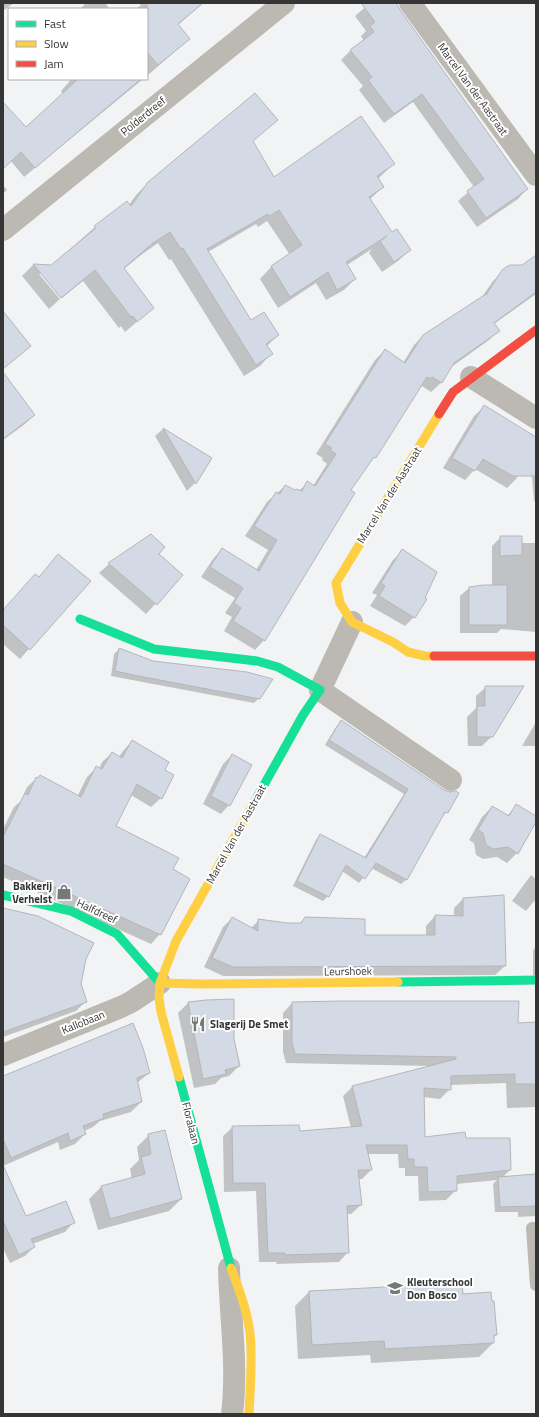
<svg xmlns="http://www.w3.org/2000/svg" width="539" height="1417" font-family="'Titillium Web',sans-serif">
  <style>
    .shadow { fill: #0003 }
    .building { fill: #d3dae6; stroke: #b6b6b8 }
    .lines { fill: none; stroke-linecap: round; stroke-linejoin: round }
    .lane { stroke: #bcb8b2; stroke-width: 12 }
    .street { stroke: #bcb8b2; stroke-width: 22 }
    .fast { stroke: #16e098; stroke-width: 9 }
    .slow { stroke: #ffcf43; stroke-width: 9 }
    .jam { stroke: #f24e42; stroke-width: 9 }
    .labels { text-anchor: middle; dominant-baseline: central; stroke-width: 4; stroke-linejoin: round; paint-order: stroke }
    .street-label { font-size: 11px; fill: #353536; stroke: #fff }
    .poi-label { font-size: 11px; font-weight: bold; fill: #353536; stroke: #fff; text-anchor: start }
  </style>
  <rect width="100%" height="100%" fill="#f2f3f4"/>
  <g class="shadow">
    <polygon points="3,3 14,3 3,11"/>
    <polygon points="86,3 105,3 110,9 80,9"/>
    <polygon points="139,3 203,3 178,25 189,39 147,76 147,9 136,9 141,5"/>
    <polygon points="370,3 394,3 527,189 518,199 477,227 458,201 474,187 413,102 384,123 359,90 363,86 341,60 350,51 364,41 361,36 366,31 355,16"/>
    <polygon points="68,79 143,79 24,177 11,161 3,168 3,123 25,129 63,94 61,91 70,81"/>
    <polygon points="276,120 252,142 274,179 393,164 378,179 383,187 369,200 392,234 410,250 398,261 382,272 369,253 372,249 347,265 355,279 344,290 326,300 316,283 278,308 260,279 271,267 290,255 267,221 258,227 256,224 208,252 251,322 278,335 266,347 271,354 260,366 244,376 171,259 169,260 158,243 141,255 124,269 153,308 125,332 121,326 119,328 83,281 62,298 42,274 39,274 60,299 49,309 22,276 33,265 51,266 95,227 129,205 136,195 148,183"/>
    <polygon points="3,185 7,190 3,194"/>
    <polygon points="536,256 536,294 494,324 498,331 489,340 450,368 441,383 431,392 422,386 420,388 419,387 375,457 366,466 350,490 264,640 255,650 224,631 232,617 225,613 235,598 201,577 213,559 222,549 256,570 268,550 245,536 267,502 285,486 295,491 299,491 307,483 313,486 327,464 322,460 323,458 316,454 375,360 385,350 403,363 414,345 424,335 482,297 493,281 503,271 522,266"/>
    <polygon points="3,379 34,415 25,424 3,440"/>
    <polygon points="484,407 530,434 517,478 507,488 475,469 465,480 443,468 474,416"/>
    <polygon points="163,429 211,458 195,483 187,491 155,436"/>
    <polygon points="536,438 536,501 534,501 529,444"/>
    <polygon points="151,535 158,554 182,575 146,614 99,573 109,564"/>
    <polygon points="501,537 521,543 536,543 536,632 501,629 497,633 460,633 460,596 469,588 492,586 492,546"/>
    <polygon points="402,551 414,617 405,626 370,606 377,595 372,593 393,560"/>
    <polygon points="58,555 89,581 20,659 3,644 3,610 38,578"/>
    <polygon points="119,649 259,698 254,703 111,676 114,654"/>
    <polygon points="486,687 492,736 482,746 468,746 467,717 476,708 476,696"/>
    <polygon points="341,722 443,791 447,812 441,817 406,880 401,884 371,868 359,883 342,871 328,896 323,901 293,886 316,840 320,835 364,858 404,794 325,745 336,727"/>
    <polygon points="536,722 536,746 522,746"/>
    <polygon points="132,741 161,798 151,807 131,795 114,826 172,870 160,934 151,944 3,877 3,829 14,807 21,801 27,787 37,778 77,797 87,777 96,768 99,769 102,762 112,753 119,757 123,751"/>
    <polygon points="232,755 229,805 221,814 203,804 223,764"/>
    <polygon points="516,806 536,817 536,820 517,853 507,863 497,857 483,859 476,855 474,843 469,840 482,817 492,807 507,816"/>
    <polygon points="531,875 536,879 536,899 526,911 512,901"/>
    <polygon points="463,899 505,966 495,975 223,976 204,967 223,927 232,918 251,928 258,921 299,924 305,918 364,936 426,936 426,926 435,916 454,917 454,908"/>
    <polygon points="3,909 85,959 80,984 86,1001 76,1011 3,1037"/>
    <polygon points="536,947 536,975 533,975 533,950"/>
    <polygon points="518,1002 517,1024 536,1023 536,1107 507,1108 506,1083 450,1085 450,1089 440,1099 423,1097 424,1138 466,1139 510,1170 502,1178 536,1175 536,1216 518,1217 518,1212 495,1212 493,1184 497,1180 456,1184 456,1190 446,1200 419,1201 418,1176 405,1176 405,1168 399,1168 398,1154 367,1154 371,1170 362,1179 358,1179 361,1205 351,1214 347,1214 348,1252 339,1262 276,1264 277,1262 259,1262 256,1191 224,1192 223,1136 233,1127 299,1132 351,1128 343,1096 352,1087 431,1066 286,1063 283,1052 283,1013 292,1003"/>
    <polygon points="188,1003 233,1039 239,1066 229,1076 221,1078 215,1084 194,1088 178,1013"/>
    <polygon points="149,1073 137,1083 141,1102 131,1112 100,1121 93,1127 84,1131 85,1134 75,1144 60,1150 58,1142 3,1166 3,1077"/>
    <polygon points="149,1135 181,1199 169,1211 98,1230 89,1199 101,1187 132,1179 130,1169 139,1160 137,1147"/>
    <polygon points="3,1187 26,1218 73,1223 65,1232 32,1244 34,1247 25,1256 10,1263 3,1248"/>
    <polygon points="309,1292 462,1295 496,1335 493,1338 493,1343 479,1357 371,1363 370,1355 298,1359 295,1306"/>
  </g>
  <g class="building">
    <polygon points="147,3 203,3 178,24 190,39 158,65 147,52"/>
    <polygon points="361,3 396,3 400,10 528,189 486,218 467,191 484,179 422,94 394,114 368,80 372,77 350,50 374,32 370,26 375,22"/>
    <polygon points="78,79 141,79 35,168 21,152 3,169 3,102 26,127"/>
    <polygon points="255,93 278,120 253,141 274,177 361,116 395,164 377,176 384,187 369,197 392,232 397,229 411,250 394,262 380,241 387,236 346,262 356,279 337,290 328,272 290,297 271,266 302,245 279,210 270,216 268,214 207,249 251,320 264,312 279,335 266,344 273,354 256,365 183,248 181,249 170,232 153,243 124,268 154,308 137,322 133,316 131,317 95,270 61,298 33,264 51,265 96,228 94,226 127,201 131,206 148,182"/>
    <polygon points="536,255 536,292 494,323 500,331 454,363 442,383 432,377 431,379 427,377 376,458 374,457 351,490 355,493 265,641 233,621 241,608 234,603 243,588 210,567 222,548 259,571 277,540 254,526 276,492 280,494 285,485 295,490 296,489 302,491 307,481 315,486 336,454 330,450 332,448 325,444 385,349 405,363 423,335 486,294 486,295 502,270 506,267 510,265 522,265"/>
    <polygon points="3,311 31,346 3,369"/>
    <polygon points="3,372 35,415 3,439"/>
    <polygon points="484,405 536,437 536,476 513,476 483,459 475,471 452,458"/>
    <polygon points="163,428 212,458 196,484"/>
    <polygon points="151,534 165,547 159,554 183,575 157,605 108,563"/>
    <polygon points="500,536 522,536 522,555 500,556"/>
    <polygon points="402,549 437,572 425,598 427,599 415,618 379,596 385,586 381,583"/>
    <polygon points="58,554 91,581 30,650 3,625 3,610 35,574 39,577"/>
    <polygon points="483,585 507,585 507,625 469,625 469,587"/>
    <polygon points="119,648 153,661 247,672 273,679 260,699 133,675 115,671"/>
    <polygon points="485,686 524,686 493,737 477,737 477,706 485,706"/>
    <polygon points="341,720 444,790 450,792 456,791 459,793 448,813 445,812 407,880 376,863 365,879 346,865 329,897 297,881 320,834 366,858 408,789 329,740"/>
    <polygon points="132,740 169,762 165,770 174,775 162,799 137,784 116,826 179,858 173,869 190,879 161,935 3,864 3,837 25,793 28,795 36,777 38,778 40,775 81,797 96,766 102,769 112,752 122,758"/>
    <polygon points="232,754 252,765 230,806 211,796"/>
    <polygon points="516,804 536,816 536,822 518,854 508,847 493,849 486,845 483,833 478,830 492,806 509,816"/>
    <polygon points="504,895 506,966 233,967 212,958 232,917 258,931 258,919 287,923 301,923 305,917 365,919 365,935 435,935 435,915 463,916 463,898"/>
    <polygon points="3,908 38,916 94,943 86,959 81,984 87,1002 3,1032"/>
    <polygon points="234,999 234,1039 240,1066 225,1070 226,1074 203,1079 188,1002 206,1000"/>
    <polygon points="342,1001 519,1001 518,1023 536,1022 536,1084 515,1084 515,1074 451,1076 451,1090 424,1088 425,1137 465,1132 466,1138 510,1138 511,1170 457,1176 457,1191 428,1192 427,1167 414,1167 414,1159 408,1159 407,1145 366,1145 372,1170 358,1170 362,1205 347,1206 349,1253 285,1255 285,1253 268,1253 265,1183 233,1183 232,1126 299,1125 300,1131 362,1126 352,1086 456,1059 456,1057 295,1054 292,1042 292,1002"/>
    <polygon points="133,1023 143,1048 150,1073 137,1078 142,1102 103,1114 104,1118 83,1126 86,1134 70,1141 68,1133 11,1158 3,1139 3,1076"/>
    <polygon points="165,1130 182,1199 110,1219 101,1186 145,1174 141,1157 151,1154 148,1134"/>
    <polygon points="3,1165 26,1216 66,1201 75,1223 31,1239 35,1247 19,1255 3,1221"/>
    <polygon points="536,1174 536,1206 500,1207 498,1177"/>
    <polygon points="462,1283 463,1294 491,1292 492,1301 494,1301 497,1335 494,1335 494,1343 385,1349 384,1341 312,1345 309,1291"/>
  </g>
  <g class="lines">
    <polyline class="lane" points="536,1228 532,1228 536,1285"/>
    <g class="street">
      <polyline points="410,3 536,175"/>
      <polyline points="3,230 284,3"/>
      <polyline points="471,377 536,418"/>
      <polyline points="352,622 320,690 451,780"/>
      <polyline points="3,1055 121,1007 131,1002 160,983"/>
      <path d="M229,1268c1,49 9,97 3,146"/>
    </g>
    <g class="fast">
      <polyline points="80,619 154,649 257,661 278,667 320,690 303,715 255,801"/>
      <polyline points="3,895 71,911 117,934 160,983"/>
      <polyline points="398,982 536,980"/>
      <polyline points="179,1077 231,1268"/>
    </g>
    <g class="slow">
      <polyline points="434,656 425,656 408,652 393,642 352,622 340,603 336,583 439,414"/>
      <polyline points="160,983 202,984 398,982"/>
      <polyline points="179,1077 161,1012 159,998 160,983 176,941 255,801"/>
      <path d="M231,1268c8,21 16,42 19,65 3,27 0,54 -1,81"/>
    </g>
    <g class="jam">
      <polyline points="439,414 453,392 536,330"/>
      <polyline points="434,656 536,656"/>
    </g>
  </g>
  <defs>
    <symbol id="shop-bare" viewBox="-9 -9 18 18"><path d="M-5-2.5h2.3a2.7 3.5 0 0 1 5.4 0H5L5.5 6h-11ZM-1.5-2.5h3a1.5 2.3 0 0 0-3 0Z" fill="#777878" stroke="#fff" stroke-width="2.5" paint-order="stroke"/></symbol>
    <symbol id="restaurant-bare" viewBox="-9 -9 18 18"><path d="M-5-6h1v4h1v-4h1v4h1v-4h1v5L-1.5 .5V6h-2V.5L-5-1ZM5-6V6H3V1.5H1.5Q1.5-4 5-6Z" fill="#777878" stroke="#fff" stroke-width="2.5" paint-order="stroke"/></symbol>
    <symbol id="school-bare" viewBox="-9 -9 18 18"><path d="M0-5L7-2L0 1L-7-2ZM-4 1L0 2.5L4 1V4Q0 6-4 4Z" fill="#777878" stroke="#fff" stroke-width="2.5" paint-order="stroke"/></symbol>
  </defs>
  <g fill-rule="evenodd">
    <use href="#shop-bare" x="53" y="881" width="22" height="22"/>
    <use href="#restaurant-bare" x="187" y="1013" width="22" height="22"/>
    <use href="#school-bare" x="384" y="1277" width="22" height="22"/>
  </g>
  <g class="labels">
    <g class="street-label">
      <text transform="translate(473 89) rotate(54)">Marcel Van der Aastraat</text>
      <text transform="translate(143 116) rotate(-39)">Polderdreef</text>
      <text transform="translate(389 495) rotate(-58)">Marcel Van der Aastraat</text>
      <text transform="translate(236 834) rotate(-61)">Marcel Van der Aastraat</text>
      <text transform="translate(97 911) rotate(25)">Halfdreef</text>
      <text transform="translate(348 971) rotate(-1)">Leurshoek</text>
      <text transform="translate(83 1022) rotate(-22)">Kallobaan</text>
      <text transform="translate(191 1123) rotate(76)">Floralaan</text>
    </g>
    <g class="poi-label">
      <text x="52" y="886" text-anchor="end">Bakkerij<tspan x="52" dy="13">Verhelst</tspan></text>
      <text x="210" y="1024">Slagerij De Smet</text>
      <text x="407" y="1282">Kleuterschool<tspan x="407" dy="13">Don Bosco</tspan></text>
    </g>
  </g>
  <rect width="539" height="1417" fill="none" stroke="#353536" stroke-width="8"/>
  <rect x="8" y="8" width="140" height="72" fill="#ffffff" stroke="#aeaeaf"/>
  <rect x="16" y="21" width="20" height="6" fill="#16e098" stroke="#aeaeaf"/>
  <text x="44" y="28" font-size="12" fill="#353536">Fast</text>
  <rect x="16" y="41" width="20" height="6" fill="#ffcf43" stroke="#aeaeaf"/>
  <text x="44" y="48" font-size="12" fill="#353536">Slow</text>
  <rect x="16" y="61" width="20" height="6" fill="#f24e42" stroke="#aeaeaf"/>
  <text x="44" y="68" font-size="12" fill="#353536">Jam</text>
</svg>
